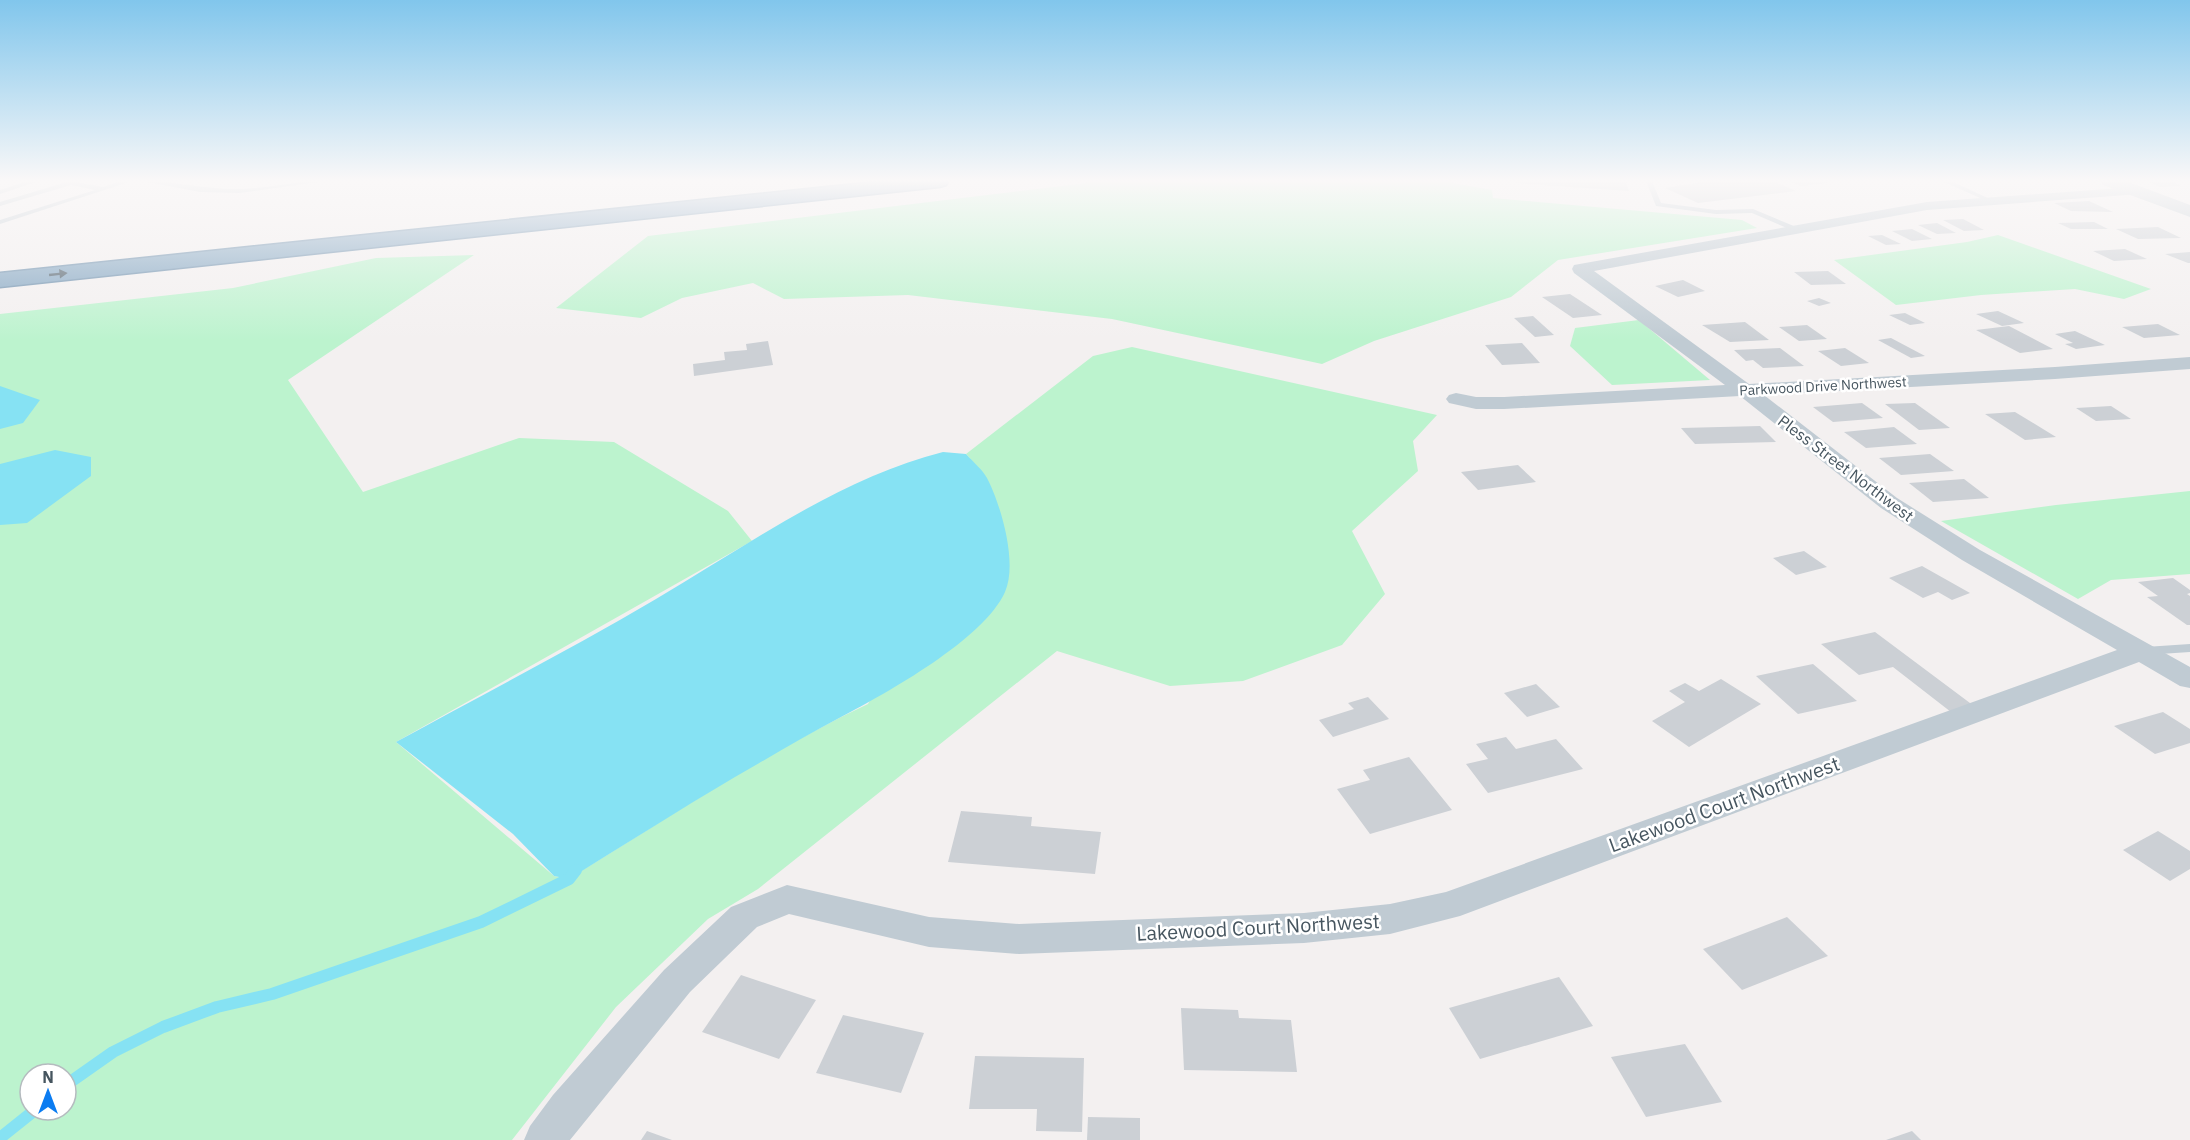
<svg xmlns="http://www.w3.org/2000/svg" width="2190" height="1140" font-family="'IBM Plex Sans',sans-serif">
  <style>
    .green { fill: #bcf3ce; fill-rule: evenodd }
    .water { fill: #86e2f3 }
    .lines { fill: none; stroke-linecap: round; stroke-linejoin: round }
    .stream { stroke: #86e2f3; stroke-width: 12 }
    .building { fill: #ccd0d5 }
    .motorway-casing { stroke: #6f91ae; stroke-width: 3 }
    .service { fill: #c0cbd3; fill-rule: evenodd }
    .minor { fill: #c0cbd3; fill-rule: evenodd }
    .tertiary { fill: #c0cbd3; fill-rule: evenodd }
    .motorway { fill: #84a6c2; fill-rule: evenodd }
    .oneway { fill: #4c5d69 }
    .labels { text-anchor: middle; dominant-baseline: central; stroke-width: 5; stroke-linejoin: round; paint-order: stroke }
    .far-street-label { font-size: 14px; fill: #46555f; stroke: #fff }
    .street-label { font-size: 16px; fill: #46555f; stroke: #fff }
    .near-street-label { font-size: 20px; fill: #46555f; stroke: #fff }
  </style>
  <rect width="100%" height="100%" fill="#f3f0f0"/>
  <g class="green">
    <polygon points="1103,181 1442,181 1492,190 1493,198 1742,220 1757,228 1558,260 1511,297 1374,341 1322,364 1112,319 908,295 784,299 753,283 682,298 641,318 556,308 648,236"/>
    <polygon points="1998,235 2151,289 2124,299 2075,289 1981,295 1896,305 1834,260 1967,242"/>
    <path d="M474,255l-186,125 75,112 156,-54 95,4 114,69 24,30 -356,201 158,134 14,3c99,-60 196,-126 300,-175l118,-227 -20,-23 127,-98 39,-9 305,68 -24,26 5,30 -66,60 33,63 -43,51 -99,36 -73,5 -113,-35 -299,238 -50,30 -92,88 -104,133h-512v-826l233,-26 143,-30zM30,1074h36v36h-36z"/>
    <polygon points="1639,320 1710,380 1612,385 1570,346 1575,328"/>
    <polygon points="2190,491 2190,574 2111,580 2078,599 1941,521 2056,505"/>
  </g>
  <g class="water">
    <polygon points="0,386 40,400 23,423 0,429"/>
    <polygon points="55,450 91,457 91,476 27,523 0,525 0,464"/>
    <path d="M943,452l23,2c7,8 16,15 21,24 14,27 31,85 18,114 -21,47 -118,101 -164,125 -36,19 -71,40 -106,60 -56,33 -111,68 -166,102l-15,-3 -41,-42 -117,-92c86,-47 175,-93 260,-143 90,-53 184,-121 287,-147z"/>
  </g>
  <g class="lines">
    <g class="stream">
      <polyline points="66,1085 113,1052 163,1027 217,1007 272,994 481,922 569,879 576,870"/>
      <polyline points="0,1138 35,1110"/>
    </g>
  </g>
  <g class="building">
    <polygon points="1515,181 1626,182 1629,191 1515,183"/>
    <polygon points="1708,181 1773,181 1796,191 1698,203 1665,188"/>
    <polygon points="1788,181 1828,181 1828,183 1801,186"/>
    <polygon points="2170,181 2181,186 2160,187 2149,182"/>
    <polygon points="2089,201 2113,212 2071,211 2054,203"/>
    <polygon points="1963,219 1984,230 1964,231 1943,220"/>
    <polygon points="2094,222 2108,229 2071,229 2058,223"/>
    <polygon points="1937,223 1956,233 1937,234 1918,225"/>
    <polygon points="2158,227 2181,238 2138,239 2116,229"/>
    <polygon points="1912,229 1932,239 1912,241 1892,231"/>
    <polygon points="1882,235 1901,244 1886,245 1868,236"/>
    <polygon points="2125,249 2147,259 2114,261 2093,251"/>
    <polygon points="2190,252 2190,263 2188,263 2165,254"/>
    <polygon points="1828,271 1846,284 1811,285 1794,272"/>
    <polygon points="1683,280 1705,291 1678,297 1655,286"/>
    <polygon points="1570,294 1602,315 1573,318 1542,297"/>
    <polygon points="1819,298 1831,303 1819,306 1807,301"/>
    <polygon points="1998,311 2024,323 2002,326 1976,314"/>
    <polygon points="1905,313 1925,323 1910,325 1889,315"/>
    <polygon points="1533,316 1554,335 1535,337 1514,318"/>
    <polygon points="1745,322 1769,340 1730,342 1702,325"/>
    <polygon points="2158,324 2180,335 2144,338 2122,327"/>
    <polygon points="1807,325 1827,339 1799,341 1779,327"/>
    <polygon points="2009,326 2053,349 2020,353 1976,330"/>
    <polygon points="2075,331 2105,345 2076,349 2065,344 2073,343 2055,334"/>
    <polygon points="1891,338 1925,356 1911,358 1878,340"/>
    <polygon points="768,341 773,365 694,376 693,364 725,360 724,352 747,350 746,344"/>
    <polygon points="1522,343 1540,363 1502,365 1485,345"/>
    <polygon points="1780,348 1804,366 1763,368 1753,360 1746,361 1734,350"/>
    <polygon points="1845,348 1869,363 1841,366 1818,351"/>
    <polygon points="1862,403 1883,418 1833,422 1813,407"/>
    <polygon points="1915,403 1950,428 1919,430 1885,404"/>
    <polygon points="2111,406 2131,419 2096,421 2076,408"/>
    <polygon points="2015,412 2056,437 2025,440 1985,414"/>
    <polygon points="1760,426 1776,442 1695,444 1681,428"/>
    <polygon points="1894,427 1917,444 1866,448 1844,432"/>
    <polygon points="1930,454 1954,471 1901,475 1879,458"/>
    <polygon points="1518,465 1536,482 1478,490 1461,472"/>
    <polygon points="1964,479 1989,498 1933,502 1909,483"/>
    <polygon points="1804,551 1827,567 1796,575 1773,558"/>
    <polygon points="1922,566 1970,593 1952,600 1938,592 1923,598 1889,578"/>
    <polygon points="2173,578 2190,590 2190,593 2187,594 2190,596 2190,625 2187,625 2147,597 2158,596 2138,582"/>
    <polygon points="1875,632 1974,706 1951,712 1893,667 1859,675 1821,644"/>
    <polygon points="1813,664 1857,701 1798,714 1756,676"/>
    <polygon points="1721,679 1761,704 1689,747 1652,721 1685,702 1669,691 1685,683 1699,691"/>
    <polygon points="1536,684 1560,707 1527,717 1504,693"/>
    <polygon points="1368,697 1389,719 1333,737 1319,720 1354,709 1348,703"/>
    <polygon points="2163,712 2190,729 2190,743 2155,754 2114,726"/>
    <polygon points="1506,737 1516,749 1556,739 1583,769 1488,793 1466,764 1488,759 1476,744"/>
    <polygon points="1409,757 1452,810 1370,834 1337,789 1370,780 1363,770"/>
    <polygon points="961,811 1032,817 1031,826 1101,832 1095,874 948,862"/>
    <polygon points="2158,831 2190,851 2190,869 2170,881 2123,850"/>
    <polygon points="1787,917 1828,956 1742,990 1703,949"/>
    <polygon points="741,975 816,1000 779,1059 702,1032"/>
    <polygon points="1559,977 1593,1026 1480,1059 1449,1008"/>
    <polygon points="1181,1008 1238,1010 1239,1018 1291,1020 1297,1072 1184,1070"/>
    <polygon points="843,1015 924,1033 901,1093 816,1073"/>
    <polygon points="1685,1044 1722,1102 1646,1117 1611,1057"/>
    <polygon points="975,1056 1084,1058 1082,1132 1036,1131 1037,1109 969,1109"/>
    <polygon points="1088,1117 1140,1118 1140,1140 1087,1140"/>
    <polygon points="647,1131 672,1140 641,1140"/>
    <polygon points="1912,1131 1921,1140 1886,1140"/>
  </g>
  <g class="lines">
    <defs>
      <polygon id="motorway" points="884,181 948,181 946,185 939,187 0,287 0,273"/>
    </defs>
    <use href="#motorway" class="motorway-casing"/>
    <g class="service">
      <polygon points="28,181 39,181 0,194 0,190"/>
      <polygon points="70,181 103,187 121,181 132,181 0,224 0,220 95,190 71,185 0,206 0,202"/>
      <path d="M142,181c31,0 62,8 94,8 30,0 59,-8 89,-8l-86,12 -39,-1z"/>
      <polygon points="1646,181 1652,181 1661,203 1716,210 1753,209 1801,229 1794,231 1752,213 1716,214 1656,206"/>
      <polygon points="1942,181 1951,181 1992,200 1987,201"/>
      <polygon points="2190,644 2190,652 2145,655 2138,651 2145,647"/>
    </g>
    <polygon class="minor" points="2135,187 2140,188 2142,191 2140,194 1927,210 1594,271 1749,384 2055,367 2190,357 2190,369 2055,379 1764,395 1897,498 1980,550 2190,667 2190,688 2180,686 2139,662 1460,916 1390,934 1304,943 1019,954 929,947 789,914 757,927 690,992 570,1140 524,1140 530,1126 553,1095 664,970 731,907 787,885 929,917 1019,924 1304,913 1390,904 1446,892 2117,650 1962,560 1881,508 1740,396 1504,409 1476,409 1449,403 1446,399 1449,395 1456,393 1476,397 1504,397 1725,385 1574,273 1572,269 1574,265 1927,202"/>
    <polygon class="tertiary" points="2100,181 2126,181 2190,205 2190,217 2103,185"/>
    <use href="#motorway" class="motorway"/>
  </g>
  <defs><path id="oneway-solid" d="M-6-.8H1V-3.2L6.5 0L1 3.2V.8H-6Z" transform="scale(1.5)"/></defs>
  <use class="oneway" href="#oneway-solid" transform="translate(58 274) rotate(-6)"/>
  <linearGradient id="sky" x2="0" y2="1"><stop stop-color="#81c6ec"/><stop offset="0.53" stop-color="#faf8f8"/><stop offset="1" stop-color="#faf8f8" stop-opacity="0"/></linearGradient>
  <rect width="2190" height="341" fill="url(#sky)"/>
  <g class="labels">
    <g class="far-street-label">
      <text transform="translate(1823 386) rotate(-3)">Parkwood Drive Northwest</text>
    </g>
    <g class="street-label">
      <text transform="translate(1846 468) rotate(37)">Pless Street Northwest</text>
    </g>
    <g class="near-street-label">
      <text transform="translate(1724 804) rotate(-20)">Lakewood Court Northwest</text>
      <text transform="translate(1258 927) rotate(-3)">Lakewood Court Northwest</text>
    </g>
  </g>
  <g transform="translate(48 1092)"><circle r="28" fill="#ffffff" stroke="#b5bbbf" stroke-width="1.5"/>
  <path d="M0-4.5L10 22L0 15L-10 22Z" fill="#0b7cf1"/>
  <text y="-9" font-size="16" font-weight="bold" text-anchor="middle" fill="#46555f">N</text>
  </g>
</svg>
